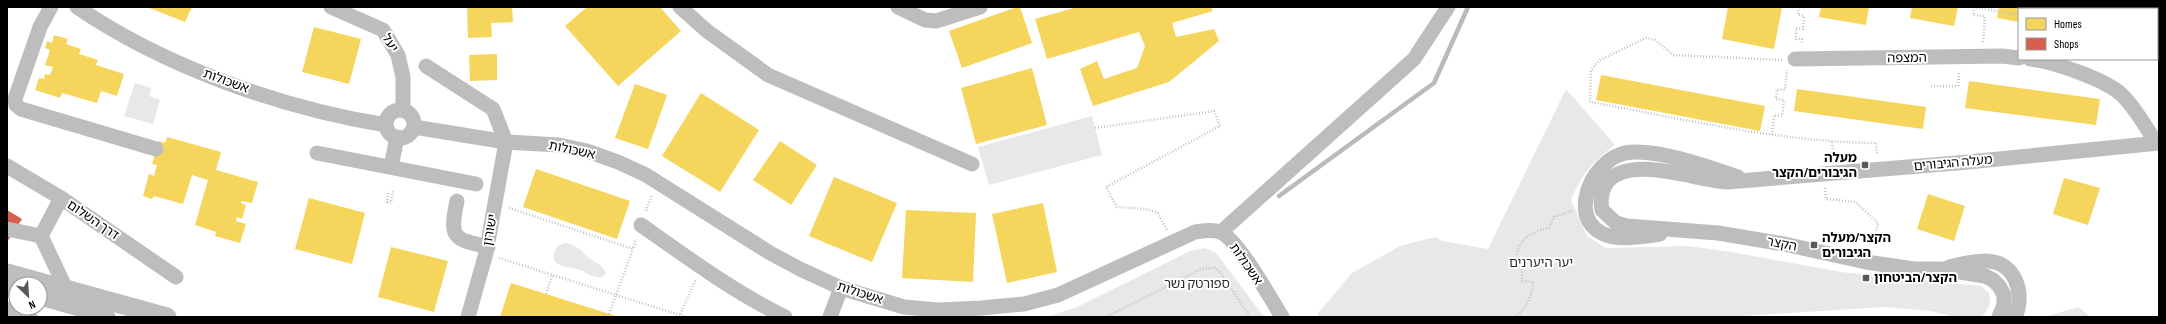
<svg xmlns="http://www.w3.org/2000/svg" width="2166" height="324" font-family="'Sofia Sans Condensed','Noto Sans Hebrew',sans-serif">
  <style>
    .green { fill: #e8e8e8 }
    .homes { fill: #f6d55c }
    .shops { fill: #d6604d }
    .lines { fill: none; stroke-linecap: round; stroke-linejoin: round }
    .stream { stroke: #bababa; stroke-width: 4.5 }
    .path { stroke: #c2c2c2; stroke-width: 2.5; stroke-dasharray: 1 2; stroke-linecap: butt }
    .minor { stroke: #bdbdbd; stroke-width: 15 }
    .major { stroke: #bdbdbd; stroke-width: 19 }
    .poi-dot { fill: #595959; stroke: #fff; stroke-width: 1.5 }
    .labels { text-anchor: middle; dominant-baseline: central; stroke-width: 4; stroke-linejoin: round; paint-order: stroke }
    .street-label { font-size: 13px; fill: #000; stroke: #fff }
    .poi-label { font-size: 13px; font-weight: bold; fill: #000; stroke: #fff; text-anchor: start }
    .park-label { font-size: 13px; fill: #2c2c2c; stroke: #fff }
  </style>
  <rect width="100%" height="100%" fill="#fff"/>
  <g class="green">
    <polygon points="135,83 151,88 149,96 160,100 153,124 124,116"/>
    <path d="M1566,89l49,56c-25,19 -31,26 -44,55l16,36 19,12 82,-2 43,6 110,20 140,14 8,7c3,11 0,16 -8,24h-27l-23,-6 -46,-4 -159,10h-409l2,-5 33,-39 48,-27 35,-9 7,4 46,8z"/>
    <polygon points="1092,116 1102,155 989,185 978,147"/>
    <path d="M565,243c12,1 15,8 24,15 7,5 13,6 17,15l-3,4c-9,2 -15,-4 -23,-7 -13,-4 -36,-2 -22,-24z"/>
    <polygon points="1205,248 1216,253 1264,317 1047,317 1077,307 1190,251"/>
    <polygon points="2078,307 2091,317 2045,317"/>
  </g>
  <g class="homes">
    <polygon points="147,7 192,7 185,22"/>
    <polygon points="467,7 512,7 513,22 491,23 492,37 468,38"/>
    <polygon points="587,7 660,7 681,31 618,86 565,26"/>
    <polygon points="1017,7 1020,7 1032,43 962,68 949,31"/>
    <polygon points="1077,7 1211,7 1213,11 1172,23 1176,37 1214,29 1219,41 1169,82 1093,106 1080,69 1097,61 1104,79 1137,68 1145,46 1139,32 1047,59 1035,19"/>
    <polygon points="1728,7 1782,7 1774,49 1722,39"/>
    <polygon points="1821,7 1869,7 1866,25 1819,17"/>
    <polygon points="1912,7 1958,7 1954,26 1910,18"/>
    <polygon points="1999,7 2042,7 2042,9 2019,9 2019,22 1997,18"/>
    <polygon points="314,27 361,39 349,84 302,72"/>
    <polygon points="2159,34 2159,56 2157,55 2157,39"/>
    <polygon points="54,35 68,39 66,44 81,49 79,54 98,60 96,65 124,74 117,96 101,91 97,103 62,93 60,98 35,90 39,78 44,79 45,74 50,75 53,67 45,65 50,50 45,48 47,41 52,43"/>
    <polygon points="497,54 497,80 470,81 469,55"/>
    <polygon points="1032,68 1047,125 976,144 961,88"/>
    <polygon points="1601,75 1765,106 1760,131 1596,100"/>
    <polygon points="1969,81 2100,99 2096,125 1965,108"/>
    <polygon points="635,84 667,95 648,149 615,138"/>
    <polygon points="1797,89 1926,107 1923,129 1794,111"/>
    <polygon points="701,93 759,130 720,192 662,156"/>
    <polygon points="167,137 221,152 216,170 258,182 252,203 242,201 241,203 246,205 242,219 237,217 236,221 246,224 240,243 215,236 216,232 195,225 208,180 192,175 183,204 154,196 152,199 143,196 149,174 154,176 157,165 152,164 159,141 165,143"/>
    <polygon points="780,141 817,165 791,205 753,180"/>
    <polygon points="536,169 630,201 617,239 523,207"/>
    <polygon points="834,177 897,203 872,262 809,236"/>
    <polygon points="2064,178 2100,188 2088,225 2053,214"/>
    <polygon points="1928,194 1965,206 1954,241 1917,229"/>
    <polygon points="309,198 365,213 352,264 295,249"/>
    <polygon points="1043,203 1057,272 1007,283 992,214"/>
    <polygon points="906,210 976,213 973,282 902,278"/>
    <polygon points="391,247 448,261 434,312 378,297"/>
    <polygon points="511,283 619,317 500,317"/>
  </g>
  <polygon class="shops" points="7,210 22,219 7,242"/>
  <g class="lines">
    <polyline class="stream" points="1279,196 1434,83 1468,7"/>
    <g class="path">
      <polyline points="1799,7 1798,15 1804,16 1803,29 1796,28 1796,39 1802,39 1802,44"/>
      <polyline points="1803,7 1805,7"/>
      <polyline points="1973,7 2019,15"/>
      <polyline points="1974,7 1973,15 1985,16 1983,43"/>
      <polyline points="2140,9 2141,7"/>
      <polyline points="2157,29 2159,28"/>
      <path d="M1782,60l-109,-5 -18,-15 -9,-2 -46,22 -9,10 -1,32c94,17 190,40 286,41l1,11"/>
      <polyline points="1931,86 1958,86 1959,71"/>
      <polyline points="1095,128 1214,111 1220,126 1106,187 1117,207 1145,209 1157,212 1167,230"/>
      <polyline points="1772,135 1774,115 1782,116 1784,100 1776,99 1777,89 1785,90 1787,70"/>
      <polyline points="1832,142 1833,154 1845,153 1845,157"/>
      <polyline points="1825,188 1826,199 1855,202 1878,223 1875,235 1850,241 1853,243"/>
      <polyline points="388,193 387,202 391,203 393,190"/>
      <polyline points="509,208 633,249 636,239"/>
      <polyline points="646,211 652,195"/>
      <polyline points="499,258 686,317"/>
      <polyline points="546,294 552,276"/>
      <polyline points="609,314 633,249"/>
      <polyline points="679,317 696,279"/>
      <polyline points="1106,317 1201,269 1215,268 1221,273 1250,317"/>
      <path d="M1515,317c11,-8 18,-22 18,-35l-11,-1v-15l-7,-1c3,-24 9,-31 34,-37l5,-11 18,-6"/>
    </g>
    <g class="minor">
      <polyline points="51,7 40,27 15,99 16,105 21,109 156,149"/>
      <path d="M77,7c88,60 204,101 309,118"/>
      <polyline points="331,7 383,30 398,55 403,77 403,110"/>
      <polyline points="680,7 707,31 768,75 972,164"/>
      <polyline points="898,7 925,20 936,21 980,7"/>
      <polyline points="1795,59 2002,56 2019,58"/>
      <path d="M2030,59c24,3 75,20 92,36 14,14 24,32 34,48"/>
      <polyline points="426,66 493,109 506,142 486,253 468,317"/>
      <circle cx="400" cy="124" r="14"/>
      <path d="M414,127l92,15 53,3 28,6 31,11 28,13 124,78 30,16 41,19 63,19 34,3 43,-2 43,-4 34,-9 137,-63c8,-1 17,-3 25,0 17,6 51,67 62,85"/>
      <polyline points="317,153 476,184"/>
      <polyline points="7,166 61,198 176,277"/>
      <polyline points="391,167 397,137"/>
      <path d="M457,201c-8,37 -4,38 31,46"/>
      <path d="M641,225c47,33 93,67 144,92"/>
      <polyline points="7,229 41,236 66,289"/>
      <polyline points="1221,232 1414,59 1448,7"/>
      <path d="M1660,234c-8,2 -16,2 -24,3 -82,10 -51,-85 -2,-85 31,-1 74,15 104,25"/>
      <polyline points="41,236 61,198"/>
      <path d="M1949,267c12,-3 25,-6 37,-6 29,0 40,33 29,56"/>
      <polyline points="7,289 16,292"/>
      <polyline points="40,298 108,317"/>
      <polyline points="830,317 841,288"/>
      <path d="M1999,317l5,-12v-10l-5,-9 -6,-6 -8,-4 -44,-7h-27l-48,-7 -82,-18 -66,-11 -91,-7 -11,-3 -14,-13c-2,-10 -1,-20 6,-29 25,-26 87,-1 119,1l241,-20 191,-19"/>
    </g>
    <g class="major">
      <polyline points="7,273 167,317"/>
      <polyline points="7,311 28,317"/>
    </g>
  </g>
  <g class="poi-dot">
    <rect x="1861" y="161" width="8" height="8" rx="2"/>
    <rect x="1810" y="241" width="8" height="8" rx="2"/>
    <rect x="1862" y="274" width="8" height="8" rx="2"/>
  </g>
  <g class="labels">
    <g class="street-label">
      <text transform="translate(390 43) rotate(58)">יעל</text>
      <text transform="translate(1907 58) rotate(-1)">המצפה</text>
      <text transform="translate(226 81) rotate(20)">אשכולות</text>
      <text transform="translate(572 150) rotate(12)">אשכולות</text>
      <text transform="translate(1953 163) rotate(-5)">מעלה הגיבורים</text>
      <text transform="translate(93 220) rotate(34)">דרך השלום</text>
      <text transform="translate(490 230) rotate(-80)">ישורון</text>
      <text transform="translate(1782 244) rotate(11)">הקצר</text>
      <text transform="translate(1246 264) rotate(55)">אשכולות</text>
      <text transform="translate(860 293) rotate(18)">אשכולות</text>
    </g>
    <g class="poi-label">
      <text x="1857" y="158" text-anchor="end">מעלה<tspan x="1857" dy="15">הגיבורים/הקצר</tspan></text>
      <text x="1822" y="238">הקצר/מעלה<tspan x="1822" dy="15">הגיבורים</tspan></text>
      <text x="1874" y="278">הקצר/הביטחון</text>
    </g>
    <g class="park-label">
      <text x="1541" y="263">יער היערנים</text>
      <text x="1197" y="284">ספורטק נשר</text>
    </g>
  </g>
  <rect width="2166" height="324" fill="none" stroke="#000000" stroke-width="16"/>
  <rect x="2018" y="8" width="140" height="52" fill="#ffffff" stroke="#999999"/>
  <rect x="2026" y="18" width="20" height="12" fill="#f6d55c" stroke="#999999"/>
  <text x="2054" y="28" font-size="12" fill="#000000">Homes</text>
  <rect x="2026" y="38" width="20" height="12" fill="#d6604d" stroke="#999999"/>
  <text x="2054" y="48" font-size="12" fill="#000000">Shops</text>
  <g transform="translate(28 296) rotate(155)"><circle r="19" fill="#ffffff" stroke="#999999"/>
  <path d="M0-3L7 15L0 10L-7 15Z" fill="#595959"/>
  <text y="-6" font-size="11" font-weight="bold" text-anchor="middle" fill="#000000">N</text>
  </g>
</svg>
